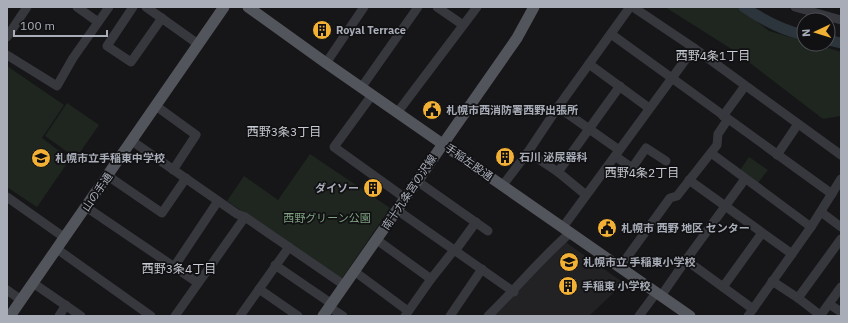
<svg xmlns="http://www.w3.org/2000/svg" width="848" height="323" font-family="'IBM Plex Sans','Noto Sans JP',sans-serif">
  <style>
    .built { fill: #222225 }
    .green { fill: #1e261f }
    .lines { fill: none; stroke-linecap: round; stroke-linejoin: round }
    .river { stroke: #2c353c; stroke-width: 11 }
    .minor { stroke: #37383d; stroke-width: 9 }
    .major { stroke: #53555c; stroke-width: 11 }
    .labels { text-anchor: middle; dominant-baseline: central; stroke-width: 3.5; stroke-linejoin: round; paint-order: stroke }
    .poi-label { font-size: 11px; font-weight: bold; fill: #a8adb8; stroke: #111113; text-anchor: start }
    .street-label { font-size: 11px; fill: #a8adb8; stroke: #111113 }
    .park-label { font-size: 11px; fill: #7fa381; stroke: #111113 }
    .neighbourhood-label { font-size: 12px; fill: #c9ccd4; stroke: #111113 }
  </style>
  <rect width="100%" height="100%" fill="#161618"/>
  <polygon class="built" points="564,241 624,283 589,316 491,316"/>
  <g class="green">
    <polygon points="665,7 739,7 769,31 804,41 804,44 816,44 841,52 841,116 823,119 733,50"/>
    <polygon points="7,66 64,105 42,138 70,159 37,207 7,187"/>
    <polygon points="67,103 99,125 76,158 45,136"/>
    <polygon points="310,154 390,208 341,280 227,201 244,176 278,200"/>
    <polygon points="749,157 768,170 758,183 740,170"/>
  </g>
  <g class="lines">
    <g class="river">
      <path d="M744,7c19,13 37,23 60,28"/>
      <polyline points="828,40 841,43"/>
    </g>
    <g class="minor">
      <polyline points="77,7 98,22"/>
      <polyline points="133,7 107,46 131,62 162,18"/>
      <polyline points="146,7 198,44"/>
      <polyline points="437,7 463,25"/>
      <polyline points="633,7 694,48"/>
      <polyline points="795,7 841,20"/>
      <polyline points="611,34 832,194"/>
      <polyline points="7,37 27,7"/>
      <polyline points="7,55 57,86 73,58 109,7"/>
      <polyline points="326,63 364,7"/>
      <polyline points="589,64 649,108"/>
      <polyline points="361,88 418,7"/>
      <polyline points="372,95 334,147 405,198"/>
      <polyline points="156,106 196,135 173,170"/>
      <polyline points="558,107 619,150"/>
      <polyline points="397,113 477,7"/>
      <polyline points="723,116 745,86"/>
      <polyline points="132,141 237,214 245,217 344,285"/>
      <polyline points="528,152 558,172 586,195"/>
      <polyline points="711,153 811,227"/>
      <polyline points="777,155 798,124"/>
      <polyline points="615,156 632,168 646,148 666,161"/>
      <polyline points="558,172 620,86"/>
      <polyline points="108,176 162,213 186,178"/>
      <polyline points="689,180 792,254"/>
      <polyline points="417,181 488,231"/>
      <polyline points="503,185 528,152 558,107 630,7"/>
      <polyline points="7,197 65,238"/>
      <polyline points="86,207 198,283"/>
      <polyline points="397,210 514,292"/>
      <polyline points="821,212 841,227"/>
      <polyline points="563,227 694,48 841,155"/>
      <polyline points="377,240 431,279"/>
      <polyline points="57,249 151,316"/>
      <polyline points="455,251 476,222"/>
      <polyline points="686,260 753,309"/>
      <polyline points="275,265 332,304"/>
      <polyline points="174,267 218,201"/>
      <polyline points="620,267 670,198 677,196 717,145 718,134 728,119"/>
      <polyline points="354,271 408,311"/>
      <polyline points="772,281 798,298 820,315"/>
      <polyline points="33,283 81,316"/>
      <polyline points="723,287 762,233"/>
      <polyline points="259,289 298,316"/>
      <polyline points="7,290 21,300"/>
      <polyline points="661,296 686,260 745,179"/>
      <polyline points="798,298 841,239"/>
      <polyline points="829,304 841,312"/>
      <polyline points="329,307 343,316"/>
      <polyline points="59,316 66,305"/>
      <polyline points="175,316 245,217"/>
      <polyline points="240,316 289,247"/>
      <polyline points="405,316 431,279 454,250"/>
      <polyline points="450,316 482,269"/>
      <path d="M488,316c28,-27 53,-58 82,-83"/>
      <polyline points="639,316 656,293"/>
      <polyline points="748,316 811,227 841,179"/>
      <polyline points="820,316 841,287"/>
    </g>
    <g class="major">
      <polyline points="248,7 326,63 690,316"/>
      <polyline points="10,316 224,7"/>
      <polyline points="323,316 517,38 534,7"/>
    </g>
  </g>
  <defs>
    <symbol id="building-disc" viewBox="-11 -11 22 22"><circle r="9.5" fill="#f2b134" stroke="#111113"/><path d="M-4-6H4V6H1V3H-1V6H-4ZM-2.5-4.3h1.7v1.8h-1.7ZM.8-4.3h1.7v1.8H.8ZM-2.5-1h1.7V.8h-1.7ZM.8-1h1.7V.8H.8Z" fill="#111"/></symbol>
    <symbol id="civic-disc" viewBox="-11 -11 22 22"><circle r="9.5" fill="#f2b134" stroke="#111113"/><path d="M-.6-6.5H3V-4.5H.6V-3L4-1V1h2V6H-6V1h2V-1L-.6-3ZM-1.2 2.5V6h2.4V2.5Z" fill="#111"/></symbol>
    <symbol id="school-disc" viewBox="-11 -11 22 22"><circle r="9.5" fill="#f2b134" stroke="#111113"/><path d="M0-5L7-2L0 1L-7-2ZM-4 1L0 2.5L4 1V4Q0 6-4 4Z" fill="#111"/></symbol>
  </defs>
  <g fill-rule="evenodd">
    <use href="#building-disc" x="311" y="19" width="22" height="22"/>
    <use href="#civic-disc" x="421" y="99" width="22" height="22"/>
    <use href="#building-disc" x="494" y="146" width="22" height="22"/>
    <use href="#school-disc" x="30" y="147" width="22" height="22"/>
    <use href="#building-disc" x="362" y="177" width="22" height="22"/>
    <use href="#civic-disc" x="596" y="217" width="22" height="22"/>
    <use href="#school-disc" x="558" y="251" width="22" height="22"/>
    <use href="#building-disc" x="557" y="275" width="22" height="22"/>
  </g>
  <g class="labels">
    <g class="poi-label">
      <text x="336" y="30">Royal Terrace</text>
      <text x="446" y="110">札幌市西消防署西野出張所</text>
      <text x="519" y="157">石川 泌尿器科</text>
      <text x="55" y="158">札幌市立手稲東中学校</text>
      <text x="359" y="188" text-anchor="end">ダイソー</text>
      <text x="621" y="228">札幌市 西野 地区 センター</text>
      <text x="583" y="262">札幌市立 手稲東小学校</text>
      <text x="582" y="286">手稲東 小学校</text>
    </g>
    <g class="street-label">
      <text transform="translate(469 162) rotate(35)">手稲左股通</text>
      <text transform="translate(97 192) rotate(-55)">山の手通</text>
      <text transform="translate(409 192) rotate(-56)">南十九条宮の沢線</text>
    </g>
    <g class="park-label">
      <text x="327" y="218">西野グリーン公園</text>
    </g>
    <g class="neighbourhood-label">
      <text x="713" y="55">西野4条1丁目</text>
      <text x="284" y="131">西野3条3丁目</text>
      <text x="642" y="172">西野4条2丁目</text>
      <text x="179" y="268">西野3条4丁目</text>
    </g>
  </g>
  <rect width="848" height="323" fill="none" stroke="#a8adb8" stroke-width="16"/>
  <g transform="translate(816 32) rotate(266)"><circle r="19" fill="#111113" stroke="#4d4f55"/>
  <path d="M0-3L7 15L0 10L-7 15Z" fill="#f2b134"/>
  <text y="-6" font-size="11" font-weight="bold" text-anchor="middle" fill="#a8adb8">N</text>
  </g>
  <path d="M14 30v6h93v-6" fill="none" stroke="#a8adb8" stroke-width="2"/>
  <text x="20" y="30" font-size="12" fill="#a8adb8" stroke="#111113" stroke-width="3" paint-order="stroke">100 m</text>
</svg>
